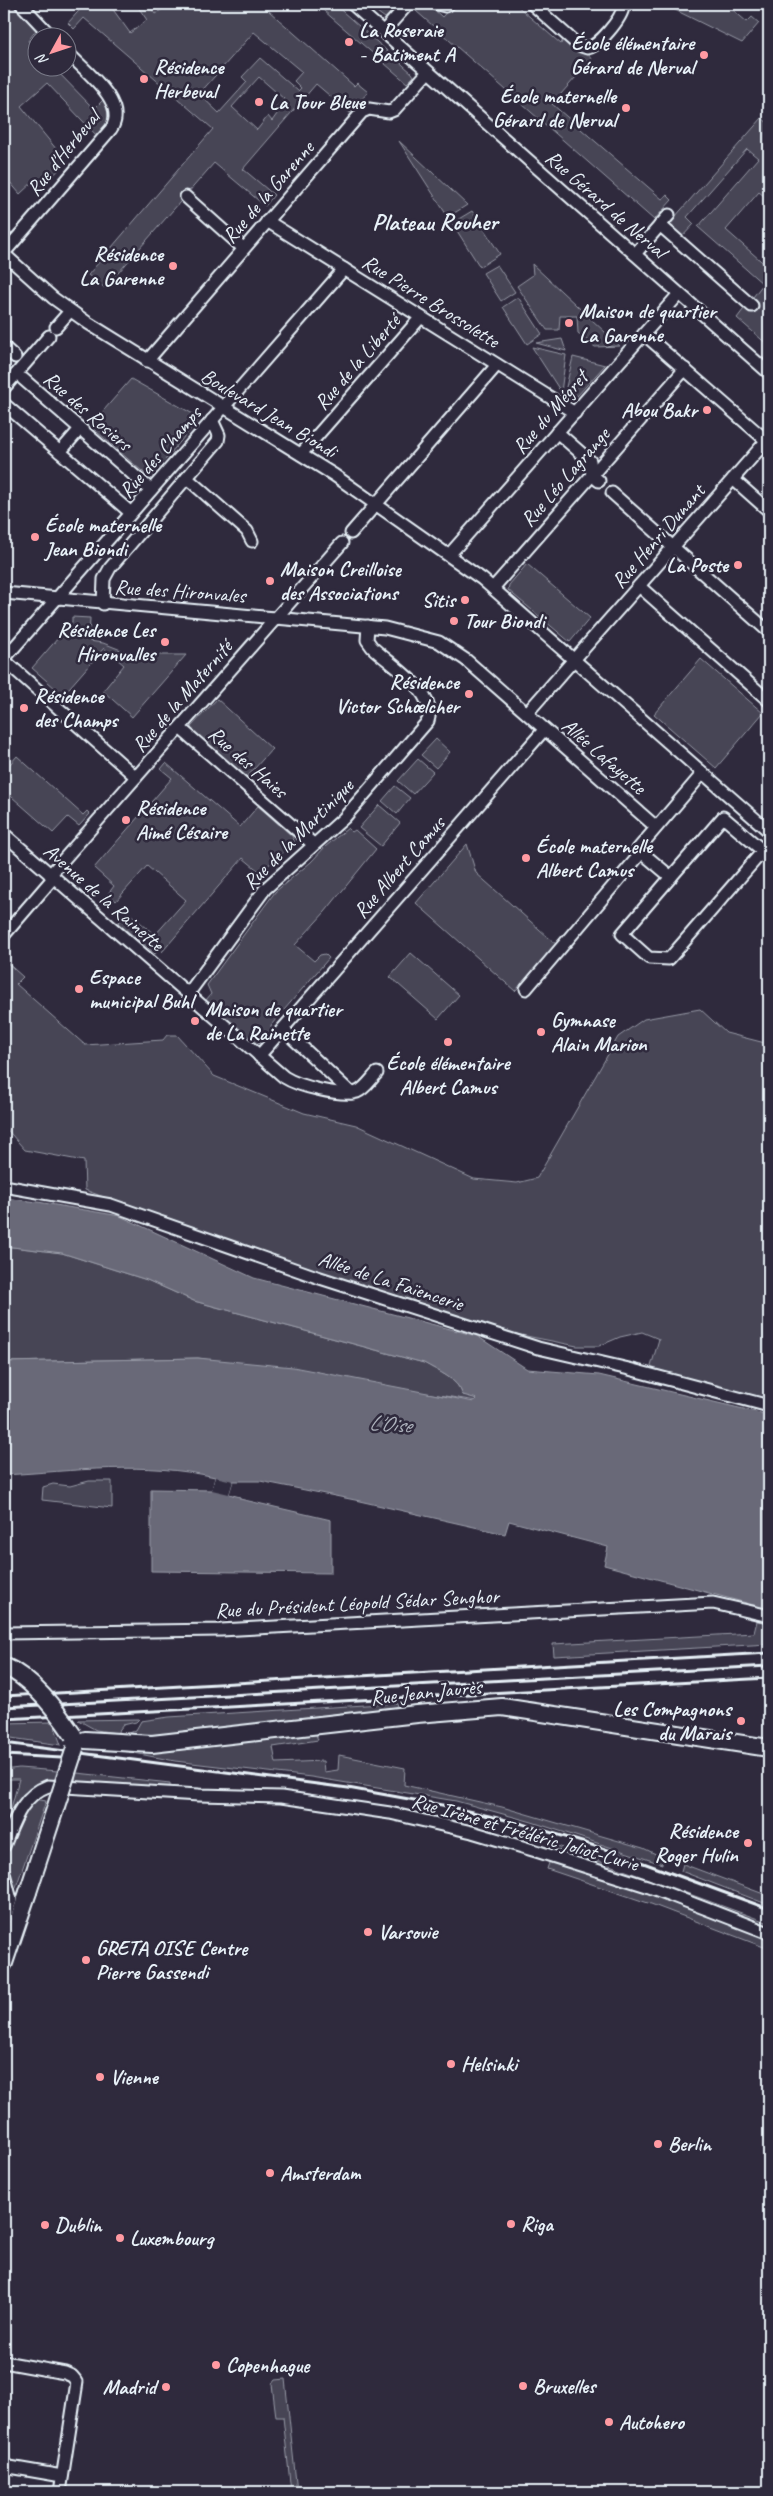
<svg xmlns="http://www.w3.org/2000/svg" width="773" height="2496" font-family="Caveat,sans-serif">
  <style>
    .green { fill: #464455; stroke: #979aa6; fill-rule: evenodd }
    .water { fill: #696978; stroke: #9c9fab }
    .pier { fill: #2f2a3d }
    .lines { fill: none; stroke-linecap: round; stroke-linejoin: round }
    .street-casing { stroke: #e8f1f8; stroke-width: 15 }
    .secondary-casing { stroke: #e8f1f8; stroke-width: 20 }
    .street { stroke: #2f2a3d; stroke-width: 11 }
    .secondary { stroke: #2f2a3d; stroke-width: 16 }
    .rail { stroke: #e8f1f8; stroke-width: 3 }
    .secondary-bridge-casing { stroke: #e8f1f8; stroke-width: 20; stroke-linecap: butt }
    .secondary-bridge { stroke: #2f2a3d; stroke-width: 16 }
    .poi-dot { fill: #ff9aa2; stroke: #2f2a3d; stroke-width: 2 }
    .labels { text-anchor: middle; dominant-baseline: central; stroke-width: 5; stroke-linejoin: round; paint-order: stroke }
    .poi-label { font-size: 21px; font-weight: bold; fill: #e8f1f8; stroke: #2f2a3d; text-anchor: start }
    .street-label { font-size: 21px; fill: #e8f1f8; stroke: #2f2a3d }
    .water-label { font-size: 22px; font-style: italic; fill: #afb4be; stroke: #2f2a3d }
    .quarter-label { font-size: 24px; font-weight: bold; fill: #e8f1f8; stroke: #2f2a3d }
  </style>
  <rect width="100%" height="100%" fill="#2f2a3d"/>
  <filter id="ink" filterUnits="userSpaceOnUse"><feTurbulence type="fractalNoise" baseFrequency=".02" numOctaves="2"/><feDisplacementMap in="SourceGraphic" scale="10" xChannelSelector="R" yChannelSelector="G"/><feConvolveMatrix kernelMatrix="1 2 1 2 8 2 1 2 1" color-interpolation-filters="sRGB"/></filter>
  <g filter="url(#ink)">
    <g class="green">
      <path d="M85,4h24l21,29 17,-13 -11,-16h12l7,10 15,-10h91l93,82 3,-3 11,9 -18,21 -34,-29 -73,85 31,26 -9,11 -51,-43 -109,125 -17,-13 125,-146 -129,-111 -10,11 -6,-6zM254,32l48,40 -8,9 7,7 -3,3 -38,-33 -18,19 5,5 -28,31 -20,-19zM259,77l25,22 -12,13 5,2 -5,7 -4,-5 -11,14 -25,-23z"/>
      <polygon points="316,4 334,4 412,73 414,76 407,83"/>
      <polygon points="366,4 399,4 385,18"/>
      <polygon points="422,4 428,4 442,17 454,4 515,4 561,44 564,37 589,55 592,59 552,104 662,199 667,195 672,200 654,220 416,11"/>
      <polygon points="663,4 726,4 747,22 752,17 759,23 742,43"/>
      <polygon points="13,5 37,29 28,41 37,50 38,68 54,68 94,109 104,99 109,109 106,127 98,137 47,83 21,106 66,161 43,188 35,180 20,194 4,175 4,14"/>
      <polygon points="762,118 769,124 769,200 759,192 726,230 769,268 769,346 737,318 763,284 698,227 758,158 747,149 687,217 694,224 681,238 667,226"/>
      <polygon points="399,141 467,205 448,217"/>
      <polygon points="472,211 500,254 480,267 452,223"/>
      <polygon points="532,264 620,346 595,347 578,333 577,316 560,316 559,330 547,330 517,286 533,275"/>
      <polygon points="497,265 515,292 501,301 483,273"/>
      <polygon points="518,297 542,334 527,344 503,307"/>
      <polygon points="562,339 566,351 536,343"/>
      <polygon points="532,347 566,355 561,392"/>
      <polygon points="573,357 605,365 577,396 566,387"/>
      <polygon points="131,379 200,418 150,478 90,426"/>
      <polygon points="527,564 590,618 570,642 508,590 509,585"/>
      <polygon points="72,617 90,618 89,641 103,643 134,655 186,655 132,717 103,691 124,665 104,648 63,695 32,668 72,622"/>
      <polygon points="701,659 763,713 716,768 654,714"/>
      <polygon points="217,699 272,749 246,778 192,731 191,727"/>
      <polygon points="436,739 450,752 436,768 421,755"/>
      <polygon points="17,756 83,815 87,811 90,814 79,826 68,817 53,833 4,790 4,771"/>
      <polygon points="418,759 433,772 413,794 398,781"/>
      <polygon points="166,763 240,827 258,806 292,836 295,843 260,872 243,858 162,952 159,949 155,954 118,923 128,912 155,935 186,900 147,866 116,901 108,894 114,886 94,868 172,778 161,769"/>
      <polygon points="395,786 410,798 397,814 382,801"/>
      <polygon points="379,805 400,823 381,846 359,828"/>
      <polygon points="348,828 352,832 355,830 376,849 325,912 295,945 314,961 320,955 325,954 329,958 271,1025 273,1036 267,1042 256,1044 206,1000 211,994 207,985 275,892 311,862 325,847"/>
      <polygon points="467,844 476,873 557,945 515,991 416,903"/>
      <polygon points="411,953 459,995 438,1019 390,977"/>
      <polygon points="4,960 23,977 16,984 85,1045 163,1040 167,1035 177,1035 214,1076 304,1113 356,1125 474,1179 517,1183 537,1178 618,1037 644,1019 700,1009 726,1033 769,1044 769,1401 650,1370 659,1339 642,1332 620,1337 599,1346 577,1346 506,1332 313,1272 274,1255 173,1223 85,1190 84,1161 25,1150 4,1126"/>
      <path d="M4,1246l58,7 85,27 47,21 230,62c15,9 33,15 39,32l13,2 1,4 -279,-43 -194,4z"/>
      <polygon points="89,1481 112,1481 112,1508 42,1500 43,1487 53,1484 70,1486"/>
      <polygon points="757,1621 769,1623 769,1644 554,1656 553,1644 754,1633"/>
      <polygon points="398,1703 397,1708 146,1737 126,1734 136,1730 141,1721 169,1717"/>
      <polygon points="139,1719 136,1722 123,1725 117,1733 96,1730 78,1720"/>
      <polygon points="53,1722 61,1745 4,1737 4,1723"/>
      <polygon points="315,1732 318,1740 273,1747 276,1763 323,1761 324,1772 338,1770 339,1755 405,1768 404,1785 502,1807 643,1848 662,1857 662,1864 532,1822 456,1801 311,1777 175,1761 129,1752 152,1751"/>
      <polygon points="19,1768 58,1771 57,1778 23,1794 7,1823 19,1779 4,1779 4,1770"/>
      <polygon points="77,1773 170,1783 170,1788 75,1781"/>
      <path d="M34,1799l12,2 -31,89c-3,-9 -8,-20 -8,-30 0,-21 15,-45 27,-61z"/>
      <polygon points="552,1844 769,1923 769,1927 702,1901 549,1849"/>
      <polygon points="550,1860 648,1892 769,1939 769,1949 651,1904 547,1869"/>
      <polygon points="683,1864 769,1896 769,1905 681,1871"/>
      <polygon points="285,2379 297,2492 291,2492 283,2417 276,2417 272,2384 275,2380"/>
    </g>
    <path class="water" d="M4,1198l34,4 82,14 134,62 223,58 50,33 72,6 170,40v194l-165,-44 4,-18 -99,-26 -4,13 -150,-34 -95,-19h-27l-4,13 11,3v2l91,21v53l-180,-2v-82l61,1 3,-13c-69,-16 -142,-6 -211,-2v-113l194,-4 95,9 181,35 3,-3 -14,-4c-6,-17 -24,-23 -39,-32l-230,-62 -47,-21 -85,-27 -58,-7z"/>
    <polygon class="pier" points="215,1477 233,1481 229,1494 212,1490"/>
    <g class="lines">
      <defs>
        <g id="street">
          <polyline points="21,4 53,38"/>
          <polyline points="352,4 769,373"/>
          <polyline points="437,4 445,6 449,4"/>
          <path d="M532,4l46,41 9,3c11,-1 35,-30 36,-41"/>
          <polyline points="383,32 408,4"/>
          <polyline points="186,197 243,248"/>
          <polyline points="267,221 575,413"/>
          <polyline points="660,225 752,306"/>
          <path d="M4,253l107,-124c18,-26 -27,-59 -43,-76"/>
          <polyline points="4,254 53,298 88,323 334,475 482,579 769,831"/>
          <polyline points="635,254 669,215"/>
          <polyline points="56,327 70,311"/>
          <polyline points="644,334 767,441"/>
          <polyline points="4,347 15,357"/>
          <polyline points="147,361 362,112 369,109 389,112 394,110 428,72"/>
          <polyline points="23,379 151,490"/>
          <polyline points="4,388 49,336"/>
          <polyline points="4,404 131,513"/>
          <polyline points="557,432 590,461 592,475 599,481"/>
          <polyline points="60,452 80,429"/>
          <polyline points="301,454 421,317"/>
          <polyline points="187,478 247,531 252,541"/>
          <polyline points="733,479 769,511"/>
          <polyline points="612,493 769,632"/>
          <polyline points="351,533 497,365"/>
          <polyline points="449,555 679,294"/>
          <polyline points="639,586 769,701"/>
          <polyline points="493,588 685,369"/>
          <polyline points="4,593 385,628 439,642 466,660 656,827"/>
          <polyline points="103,604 104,579 110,568 218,441 219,435 212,420"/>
          <polyline points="4,659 344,269"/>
          <polyline points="4,660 136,777"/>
          <polyline points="527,713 769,438"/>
          <polyline points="180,728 313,844"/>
          <path d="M4,834l280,243c14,9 57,20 73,15 8,-3 14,-13 20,-19"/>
          <polyline points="646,856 671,877 622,934 649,958 669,959 769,844"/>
          <polyline points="50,875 342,543"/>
          <polyline points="671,877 723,817 763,851"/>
          <polyline points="4,935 54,877"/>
          <polyline points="526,989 642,852 638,849 703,773"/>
          <path d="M188,994l77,-105 79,-71 84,-97c10,-29 -38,-56 -56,-74l-5,-7 1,-14"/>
          <polyline points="283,1029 351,1093"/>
          <polyline points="259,1056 544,730"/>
          <polyline points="4,1186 111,1205 317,1277 538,1348 629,1369 769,1406"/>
          <polyline points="4,1633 221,1630 713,1603 769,1616"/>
          <path d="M4,1846c10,-24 17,-50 44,-60l151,9 82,2 109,16 82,19 64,19 111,35 122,47"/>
          <polyline points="4,1873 11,1900 4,1921"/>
          <polyline points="4,2362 65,2373 72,2376 77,2382 60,2492"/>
          <polyline points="4,2466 62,2476"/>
        </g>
        <g id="secondary">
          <polyline points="85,1740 152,1744 417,1714 502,1707 769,1748"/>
          <polyline points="4,1963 28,1892"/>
        </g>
      </defs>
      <use href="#street" class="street-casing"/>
      <use href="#secondary" class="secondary-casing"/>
      <use href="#street" class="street"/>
      <use href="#secondary" class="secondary"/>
      <g class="rail">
        <polyline points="4,1696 769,1653"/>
        <polyline points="4,1707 769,1666"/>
        <polyline points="4,1719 769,1678"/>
        <polyline points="4,1743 348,1788 442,1805 523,1824 608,1850 769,1909"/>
        <polyline points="4,1755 81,1759"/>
      </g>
      <defs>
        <g id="secondary-bridge">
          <path d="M4,1666c28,12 52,44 69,69"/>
          <polyline points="28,1892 75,1748"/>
        </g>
      </defs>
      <use href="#secondary-bridge" class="secondary-bridge-casing"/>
      <use href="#secondary-bridge" class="secondary-bridge"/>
    </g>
  </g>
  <g class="poi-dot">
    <circle cx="349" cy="42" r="5"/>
    <circle cx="704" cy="55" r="5"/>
    <circle cx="144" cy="79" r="5"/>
    <circle cx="259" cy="102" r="5"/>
    <circle cx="626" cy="108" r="5"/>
    <circle cx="173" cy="266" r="5"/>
    <circle cx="569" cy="323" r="5"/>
    <circle cx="707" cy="410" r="5"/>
    <circle cx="35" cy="537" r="5"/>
    <circle cx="738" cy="565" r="5"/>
    <circle cx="270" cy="581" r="5"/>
    <circle cx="465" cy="600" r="5"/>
    <circle cx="454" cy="621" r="5"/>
    <circle cx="165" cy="642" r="5"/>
    <circle cx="469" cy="694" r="5"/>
    <circle cx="24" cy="708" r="5"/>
    <circle cx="126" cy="820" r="5"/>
    <circle cx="526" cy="858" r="5"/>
    <circle cx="79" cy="989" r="5"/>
    <circle cx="195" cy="1021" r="5"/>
    <circle cx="541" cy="1032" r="5"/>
    <circle cx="448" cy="1042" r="5"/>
    <circle cx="741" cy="1721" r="5"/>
    <circle cx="748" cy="1843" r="5"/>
    <circle cx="368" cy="1932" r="5"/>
    <circle cx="86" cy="1960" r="5"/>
    <circle cx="451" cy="2064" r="5"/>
    <circle cx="100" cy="2077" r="5"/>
    <circle cx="658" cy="2144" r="5"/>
    <circle cx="270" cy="2173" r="5"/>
    <circle cx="511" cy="2224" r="5"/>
    <circle cx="45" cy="2225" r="5"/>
    <circle cx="120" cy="2238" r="5"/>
    <circle cx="216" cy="2365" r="5"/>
    <circle cx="523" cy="2386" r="5"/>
    <circle cx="166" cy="2387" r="5"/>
    <circle cx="609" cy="2422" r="5"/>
  </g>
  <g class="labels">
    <g class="poi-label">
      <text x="359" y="30">La Roseraie<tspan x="359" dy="24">- Batiment A</tspan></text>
      <text x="694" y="43" text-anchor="end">École élémentaire<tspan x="694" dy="24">Gérard de Nerval</tspan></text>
      <text x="154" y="67">Résidence<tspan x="154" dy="24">Herbeval</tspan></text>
      <text x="616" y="96" text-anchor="end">École maternelle<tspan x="616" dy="24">Gérard de Nerval</tspan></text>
      <text x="269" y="102">La Tour Bleue</text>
      <text x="163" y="254" text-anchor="end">Résidence<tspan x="163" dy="24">La Garenne</tspan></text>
      <text x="579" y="311">Maison de quartier<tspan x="579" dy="24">La Garenne</tspan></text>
      <text x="697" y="410" text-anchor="end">Abou Bakr</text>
      <text x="45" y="525">École maternelle<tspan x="45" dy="24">Jean Biondi</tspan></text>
      <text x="728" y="565" text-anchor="end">La Poste</text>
      <text x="280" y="569">Maison Creilloise<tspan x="280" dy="24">des Associations</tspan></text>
      <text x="455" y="600" text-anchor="end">Sitis</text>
      <text x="464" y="621">Tour Biondi</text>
      <text x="155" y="630" text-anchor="end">Résidence Les<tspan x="155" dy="24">Hironvalles</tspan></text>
      <text x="459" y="682" text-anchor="end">Résidence<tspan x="459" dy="24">Victor Schœlcher</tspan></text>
      <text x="34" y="696">Résidence<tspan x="34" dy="24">des Champs</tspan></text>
      <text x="136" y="808">Résidence<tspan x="136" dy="24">Aimé Césaire</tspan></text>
      <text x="536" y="846">École maternelle<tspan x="536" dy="24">Albert Camus</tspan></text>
      <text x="89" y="977">Espace<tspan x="89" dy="24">municipal Buhl</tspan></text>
      <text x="205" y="1009">Maison de quartier<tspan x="205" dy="24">de La Rainette</tspan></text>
      <text x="551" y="1020">Gymnase<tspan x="551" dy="24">Alain Marion</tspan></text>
      <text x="448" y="1063" text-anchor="middle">École élémentaire<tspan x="448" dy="24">Albert Camus</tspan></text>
      <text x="731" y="1709" text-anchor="end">Les Compagnons<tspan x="731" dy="24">du Marais</tspan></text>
      <text x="738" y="1831" text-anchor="end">Résidence<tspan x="738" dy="24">Roger Hulin</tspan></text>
      <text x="378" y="1932">Varsovie</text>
      <text x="96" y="1948">GRETA OISE Centre<tspan x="96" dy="24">Pierre Gassendi</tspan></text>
      <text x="461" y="2064">Helsinki</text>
      <text x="110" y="2077">Vienne</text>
      <text x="668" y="2144">Berlin</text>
      <text x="280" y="2173">Amsterdam</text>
      <text x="521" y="2224">Riga</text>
      <text x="55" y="2225">Dublin</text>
      <text x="130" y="2238">Luxembourg</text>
      <text x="226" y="2365">Copenhague</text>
      <text x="533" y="2386">Bruxelles</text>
      <text x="156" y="2387" text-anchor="end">Madrid</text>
      <text x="619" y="2422">Autohero</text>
    </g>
    <g class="street-label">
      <text transform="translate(63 153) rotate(-51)">Rue d'Herbeval</text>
      <text transform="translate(268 192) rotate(-49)">Rue de la Garenne</text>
      <text transform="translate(606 204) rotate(41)">Rue Gérard de Nerval</text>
      <text transform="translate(431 301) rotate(32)">Rue Pierre Brossolette</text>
      <text transform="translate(357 362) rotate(-49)">Rue de la Liberté</text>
      <text transform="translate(88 411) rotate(41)">Rue des Rosiers</text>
      <text transform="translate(550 412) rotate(-49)">Rue du Mégret</text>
      <text transform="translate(269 413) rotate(31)">Boulevard Jean Biondi</text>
      <text transform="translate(160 452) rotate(-49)">Rue des Champs</text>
      <text transform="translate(565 477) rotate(-49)">Rue Léo Lagrange</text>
      <text transform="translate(658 536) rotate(-49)">Rue Henri Dunant</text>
      <text transform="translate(180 591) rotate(4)">Rue des Hironvales</text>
      <text transform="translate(182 696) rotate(-49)">Rue de la Maternité</text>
      <text transform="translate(604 756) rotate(41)">Allée Lafayette</text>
      <text transform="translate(248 762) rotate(41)">Rue des Haies</text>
      <text transform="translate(298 834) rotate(-45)">Rue de la Martinique</text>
      <text transform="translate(399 867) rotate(-49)">Rue Albert Camus</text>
      <text transform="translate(104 897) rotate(41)">Avenue de la Rainette</text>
      <text transform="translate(391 1281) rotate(18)">Allée de La Faïencerie</text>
      <text transform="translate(357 1603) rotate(-3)">Rue du Président Léopold Sédar Senghor</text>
      <text transform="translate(426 1692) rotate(-6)">Rue Jean Jaurès</text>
      <text transform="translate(525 1832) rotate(16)">Rue Irène et Frédéric Joliot-Curie</text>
    </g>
    <g class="water-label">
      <text transform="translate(390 1424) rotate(4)">L'Oise</text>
    </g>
    <g class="quarter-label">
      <text x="435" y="222">Plateau Rouher</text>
    </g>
  </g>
  <rect width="773" height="2496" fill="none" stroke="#2f2a3d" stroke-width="20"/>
  <rect x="10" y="10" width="753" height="2476" fill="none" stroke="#e8f1f8" stroke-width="2" filter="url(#ink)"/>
  <g transform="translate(52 52) rotate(230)"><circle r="24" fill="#2f2a3d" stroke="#797a88"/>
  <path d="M0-4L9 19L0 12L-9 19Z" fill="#ff9aa2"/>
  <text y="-8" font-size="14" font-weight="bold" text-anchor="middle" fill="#e8f1f8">N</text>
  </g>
</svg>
